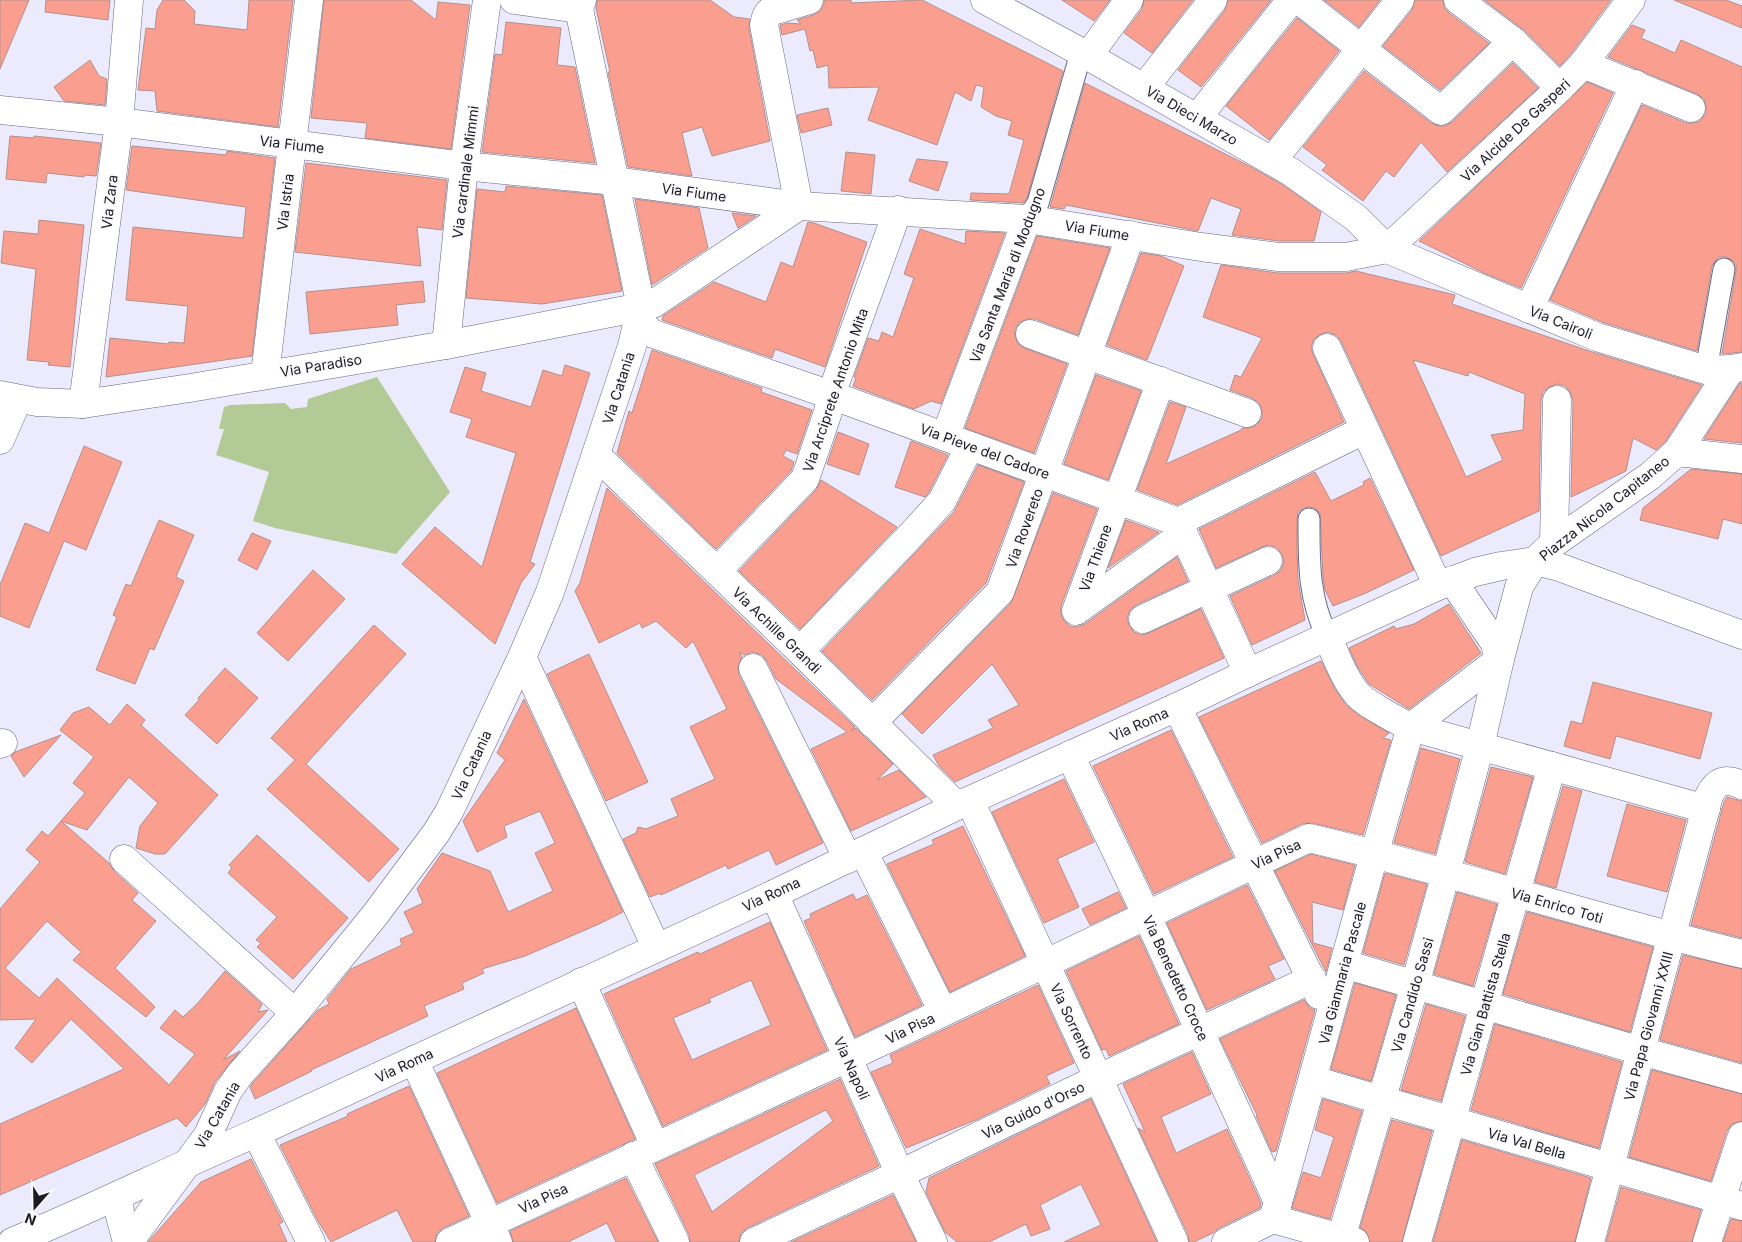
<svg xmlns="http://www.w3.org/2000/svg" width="1742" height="1242" font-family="Inter,sans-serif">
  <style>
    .green { fill: #b2ca95 }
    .building { fill: #fa9e90; stroke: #b3908b; fill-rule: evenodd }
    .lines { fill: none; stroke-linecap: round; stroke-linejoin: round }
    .pedestrian-casing { stroke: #6a6682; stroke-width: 23 }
    .minor-casing { stroke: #6a6682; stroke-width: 29 }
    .tertiary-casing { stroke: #6a6682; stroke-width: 29 }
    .pedestrian { stroke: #fff; stroke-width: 21 }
    .minor { stroke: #fff; stroke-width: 28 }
    .tertiary { stroke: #fff; stroke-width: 28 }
    .labels { text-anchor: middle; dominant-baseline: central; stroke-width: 4; stroke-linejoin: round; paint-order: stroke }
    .street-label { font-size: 14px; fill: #1b1a25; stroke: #fafafa }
  </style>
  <rect width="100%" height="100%" fill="#eceafd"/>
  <polygon class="green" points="377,377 450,492 396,554 275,528 253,521 269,472 216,455 224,429 219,429 224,407 230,405 285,403 291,409 307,407 308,399"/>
  <g class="building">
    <polygon points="0,0 29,0 0,69"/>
    <polygon points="46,0 110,0 108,20 45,12"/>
    <polygon points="163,0 184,0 195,11 194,24 247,30 249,0 293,0 278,127 157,111 155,91 138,90 146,28 155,29 157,10"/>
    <polygon points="324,0 411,0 436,20 438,2 470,5 451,149 365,138 367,123 311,118"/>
    <polygon points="597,0 710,0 734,17 750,19 749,28 770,141 712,156 702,127 682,133 692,176 628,167 608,72 610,72 596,8"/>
    <polygon points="824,0 851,0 851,3 922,0 1063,71 1027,198 1023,203 970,200 971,193 1009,194 1024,140 1008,135 1012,121 996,116 981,107 984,87 976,85 971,101 955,92 937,145 868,120 879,87 829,88 828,65 817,68 813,50 810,51 805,29 782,35 780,25 788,23 801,24 797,20 813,15 820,11 824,4"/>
    <polygon points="1062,0 1110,0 1094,21"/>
    <polygon points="1144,0 1193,0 1152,53 1124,33 1142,9"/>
    <polygon points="1228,0 1271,0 1201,87 1178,70 1225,10"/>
    <polygon points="1324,0 1380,0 1359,27"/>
    <polygon points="1415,0 1443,0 1444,7 1449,13 1489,43 1440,90 1383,46 1412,10"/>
    <polygon points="1484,0 1611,0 1571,54 1560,66 1524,30"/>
    <polygon points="1674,0 1726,0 1742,6 1742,28"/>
    <polygon points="1297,18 1339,51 1269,140 1226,106"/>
    <polygon points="506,22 561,28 557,65 575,67 595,163 482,152 495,54 502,55"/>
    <polygon points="1632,25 1645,30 1641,38 1675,53 1681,40 1742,67 1742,352 1722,354 1736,271 1736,264 1732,260 1727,257 1719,257 1715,261 1712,266 1697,351 1602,322 1550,300 1642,105 1686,123 1693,123 1700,121 1706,113 1706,106 1704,99 1697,94 1608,57"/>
    <polygon points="90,60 99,76 107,79 105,105 64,101 54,87"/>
    <polygon points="1513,63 1538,88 1447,172 1421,142 1394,177 1386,171 1363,201 1322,170 1327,165 1303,147 1364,71 1431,123 1439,126 1446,126 1452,122"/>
    <polygon points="1587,82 1613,93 1521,288 1484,273 1419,241"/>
    <polygon points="1085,83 1253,168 1283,185 1321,212 1314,241 1279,241 1232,235 1241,209 1211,198 1198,231 1066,205 1064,209 1050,207"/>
    <polygon points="828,108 832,125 801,133 797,115"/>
    <polygon points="10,136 34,138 34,136 101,143 96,176 84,175 84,177 47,173 46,183 6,179"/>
    <polygon points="132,146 226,155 227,151 275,158 252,356 106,377 110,338 169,344 169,342 184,343 188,306 126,300 133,227 243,238 246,207 126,190"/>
    <polygon points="846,152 875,155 871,194 841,191"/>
    <polygon points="917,159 948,162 938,191 909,181"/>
    <polygon points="306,163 447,180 442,230 417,227 421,266 295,252"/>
    <polygon points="506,186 602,195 622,291 542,304 466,298 477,189 505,192"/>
    <polygon points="635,199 699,208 708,248 652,285"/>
    <polygon points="732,213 756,216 738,228"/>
    <polygon points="39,220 84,225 70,367 48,365 49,362 27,360 36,269 1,263 4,231 38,234"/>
    <polygon points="808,222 814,223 867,242 825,367 775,349 772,358 662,320 663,316 714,282 766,302 781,262 793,267"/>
    <polygon points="920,229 965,244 966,231 1005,233 941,404 931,401 914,409 853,386 856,378 854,377 868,338 879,341 882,332 893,337 914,278 904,274"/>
    <polygon points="1037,236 1110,248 1078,335 1035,319 1028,319 1020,322 1015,329 1015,336 1018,344 1024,348 1067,364 1034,453 965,428"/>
    <polygon points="1141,253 1161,256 1184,266 1147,360 1107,345"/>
    <path d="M1221,265l57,8h68l10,-2 99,24 -3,9 140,48 110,33 -37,57 -9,8 -23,-12 -7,33 -55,26 2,-97 -3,-8 -5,-6 -8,-2 -8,3 -6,5 -2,8 -2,111 -98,45 -100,-215 -5,-6 -8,-3 -7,2 -7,5 -3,8 2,7 31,68 -167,83 -40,-15 33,-88 16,5 -20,57 75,-34 1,-2h7l8,-3 5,-7v-8l-3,-7 -7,-5 -22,-8 5,-15 6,2 21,-39 -59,-21zM1413,360l55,16 1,-4 56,22 -2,36 -32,5 12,25 -37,17z"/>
    <polygon points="423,281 425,302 396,305 398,325 310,334 306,292"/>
    <polygon points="652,350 762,388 761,392 812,410 797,454 786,450 783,456 794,462 791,471 716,549 617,453 629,411 632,413"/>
    <polygon points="565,365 590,373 530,562 535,564 521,583 495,644 402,564 435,527 482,567 516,453 466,437 472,419 450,412 465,367 486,373 481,391 531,407 543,370 562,376"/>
    <polygon points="1096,375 1141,391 1108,480 1064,464"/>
    <polygon points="1740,383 1742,383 1742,443 1704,439"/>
    <polygon points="838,432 869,444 859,475 827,464"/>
    <polygon points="911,441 948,455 929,492 925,497 895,487"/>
    <polygon points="84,446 122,462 86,550 64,541 29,628 0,616 0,585 25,523 49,533"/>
    <polygon points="978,465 1024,482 986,583 872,700 822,651 954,512"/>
    <polygon points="1691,469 1742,474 1742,524 1723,519 1718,539 1640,520 1643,508"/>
    <polygon points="1315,472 1331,501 1364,485 1363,482 1370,478 1414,570 1366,593 1333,606 1325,590 1323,577 1320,513 1315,508 1309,507 1303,508 1298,512 1297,519 1297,550 1298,580 1305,620 1252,645 1230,596 1275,575 1281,570 1284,562 1282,555 1277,548 1269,545 1262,547 1216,568 1199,529"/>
    <polygon points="821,480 897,527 800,629 739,571 816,490"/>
    <polygon points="607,488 855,727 851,731 856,728 893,764 877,780 899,770 926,797 851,831 811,749 847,732 776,679 767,661 762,655 753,652 744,655 739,652 742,657 738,667 739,675 823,843 776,865 769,850 728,869 726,865 661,895 660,893 650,897 623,839 636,833 638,827 646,829 678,816 671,799 715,779 690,727 727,709 693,641 686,648 656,621 642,628 640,623 599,643 575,591 580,583"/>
    <polygon points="1053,493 1097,509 1061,606 1061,614 1064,621 1070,626 1077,627 1085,624 1177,557 1188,581 1136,605 1130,610 1127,618 1129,625 1134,632 1142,635 1149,633 1201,609 1224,658 955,782 939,766 933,755 993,728 988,720 1019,705 992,664 922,734 902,714 1011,603"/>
    <polygon points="159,520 194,535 176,577 184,581 154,650 150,648 135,684 96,670 117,617 113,615 126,584 131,586"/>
    <polygon points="1126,520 1159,532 1108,568"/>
    <polygon points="252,533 271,541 257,570 238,560"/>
    <polygon points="313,570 345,599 288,661 257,633"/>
    <polygon points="1449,604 1481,653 1409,709 1369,684 1358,667 1349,648 1394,626 1396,629 1414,624"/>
    <polygon points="374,625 406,654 306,764 399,849 369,882 267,789 295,760 271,738"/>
    <polygon points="589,654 648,782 606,801 547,674"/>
    <polygon points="1321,661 1335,689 1346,705 1360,716 1389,733 1383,738 1391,740 1363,835 1312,823 1302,824 1262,843 1199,717"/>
    <polygon points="225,668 258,698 217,744 185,715 199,700 198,698"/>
    <polygon points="1593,682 1712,713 1700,759 1616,736 1610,759 1564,746 1571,721 1582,724"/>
    <polygon points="524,699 623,912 599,924 525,956 482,969 484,973 462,983 464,989 424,1006 428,1016 311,1070 312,1071 255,1099 250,1087 252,1084 318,1010 329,1004 327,999 351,969 402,945 400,939 414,933 404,912 423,903 417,889 442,853 490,871 508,912 553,891 535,853 555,843 540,811 504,826 507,837 477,852 463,821 505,760 497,753"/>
    <polygon points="127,704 145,720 141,725 218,795 165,854 155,854 136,848 140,826 158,803 129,777 87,830 61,821 85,793 73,783 94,757 60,730 73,713 89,707 110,725"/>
    <polygon points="1171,730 1233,857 1154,894 1093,766"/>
    <polygon points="61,735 24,777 11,756 15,752"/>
    <polygon points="1421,748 1460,759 1435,854 1394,843"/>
    <polygon points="1491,767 1533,777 1505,874 1465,862"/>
    <polygon points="1064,779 1094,842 1057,859 1079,907 1044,923 992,812"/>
    <polygon points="1563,786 1582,791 1556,888 1535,882"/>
    <polygon points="1727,797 1742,801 1742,938 1691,925 1724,802"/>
    <polygon points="1627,804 1686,820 1667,892 1607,876"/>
    <polygon points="61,821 109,863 114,871 138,893 132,900 156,921 115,968 155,1007 146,1017 73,960 81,952 47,921 5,968 39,998 57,978 169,1085 195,1054 160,1028 175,1010 183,1017 197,1004 225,971 262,1004 258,1012 268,1010 223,1060 240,1051 215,1082 205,1104 186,1127 177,1118 0,1195 0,1124 124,1069 71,1019 32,1063 15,1048 36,1019 0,1020 0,909 40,862 26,850 42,831 48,836"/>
    <polygon points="963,826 1025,956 950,992 887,864 934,844 932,840"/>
    <polygon points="257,835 348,918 293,979 257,947 261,943 256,940 277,917 228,873 232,868 229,865"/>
    <polygon points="1311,854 1355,865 1343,910 1312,902 1313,943 1332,948 1326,972 1275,871"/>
    <polygon points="1385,873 1427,884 1404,965 1363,953"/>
    <polygon points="1247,885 1284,959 1268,966 1275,979 1207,1010 1167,923"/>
    <polygon points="1118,892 1126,908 1090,925 1082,909"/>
    <polygon points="1457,892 1497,904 1473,986 1434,974"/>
    <polygon points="853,894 856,900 867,895 922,1005 855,1037 804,921 811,918 810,914"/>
    <polygon points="1527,912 1653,947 1630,1032 1503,994"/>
    <path d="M770,922l57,128 -164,76 -59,-132 94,-42 2,2zM751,980l20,45 -79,35 -19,-42 38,-16 -2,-3z"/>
    <polygon points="1139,936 1179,1024 1109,1056 1106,1049 1102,1050 1066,971"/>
    <polygon points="1683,955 1742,969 1742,1063 1660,1040"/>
    <polygon points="1355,983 1396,995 1371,1081 1331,1069"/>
    <polygon points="1038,985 1074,1063 1046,1076 1050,1084 978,1119 906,1148 871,1072 893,1063 890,1055"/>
    <polygon points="1304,1000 1310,1008 1315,1010 1276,1151 1272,1152 1256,1116 1257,1115 1220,1039"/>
    <polygon points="1426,1004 1465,1016 1441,1101 1401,1090"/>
    <polygon points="576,1008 635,1139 497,1203 437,1073"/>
    <polygon points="1495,1024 1622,1062 1599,1148 1471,1110"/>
    <polygon points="1192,1052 1211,1094 1161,1117 1176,1153 1227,1129 1261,1203 1260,1208 1219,1228 1213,1233 1194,1242 1189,1242 1188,1235 1138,1128 1145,1132 1123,1084"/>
    <polygon points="1652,1070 1742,1094 1742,1121 1732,1124 1727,1131 1711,1181 1629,1157"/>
    <path d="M840,1079l39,87 -132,62 -6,5 -2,9h-49l-1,-7 -34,-71zM826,1110l7,11 -121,91 -18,-37z"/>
    <polygon points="409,1086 469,1216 443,1228 437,1233 435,1242 413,1242 397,1210 331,1242 318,1221 280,1145 348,1116 347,1114"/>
    <polygon points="1091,1099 1157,1242 1064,1242 1101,1225 1081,1184 1040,1205 1050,1229 1031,1236 1026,1224 989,1242 957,1242 945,1232 926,1192 929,1178"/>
    <polygon points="1323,1099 1362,1111 1330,1219 1292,1208 1303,1172 1321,1178 1334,1137 1315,1130"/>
    <polygon points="1392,1120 1432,1131 1402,1242 1370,1242 1366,1231 1360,1228"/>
    <polygon points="1462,1140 1591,1178 1575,1242 1433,1242"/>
    <polygon points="251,1159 283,1222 279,1224 287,1242 148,1242 201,1182"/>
    <polygon points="626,1178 658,1242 616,1242 607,1223 568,1242 513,1242 510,1231"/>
    <polygon points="1621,1187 1701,1210 1692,1242 1606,1242"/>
    <polygon points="893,1195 916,1242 791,1242"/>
    <polygon points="1731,1219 1742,1221 1742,1242 1723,1242"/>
  </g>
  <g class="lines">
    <defs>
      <g id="pedestrian">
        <polyline points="1027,219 1038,203 1081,53"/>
        <polyline points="1706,370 1724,269"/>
        <path d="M1309,519c0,42 -1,78 18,117"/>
      </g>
      <g id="minor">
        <polyline points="514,0 579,9"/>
        <polyline points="1299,0 1441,111 1513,41"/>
        <polyline points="1458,0 1513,41 1560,88"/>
        <polyline points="1088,56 1129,0"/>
        <polyline points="1583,64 1691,108"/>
        <polyline points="1144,88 1213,0"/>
        <polyline points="0,110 119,122 464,166 615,181 799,206 1027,219 1201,247 1278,257 1346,257 1387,249 1560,88 1583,64 1631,0"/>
        <polyline points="1197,118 1291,0"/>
        <polyline points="1272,161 1400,0"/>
        <polyline points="799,206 764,25 766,17 769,12 809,0"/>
        <polyline points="641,307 653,304 799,206"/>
        <polyline points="1529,309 1635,84"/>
        <polyline points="639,320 651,333 831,395 1178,522 1248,673"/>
        <polyline points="1030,334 1247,413"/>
        <polyline points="446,345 464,166 487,0"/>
        <polyline points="1327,348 1438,586"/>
        <polyline points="265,375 309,0"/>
        <polyline points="1161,381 1076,611 1183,534"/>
        <polyline points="83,404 119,122 129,0"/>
        <polyline points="945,437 1027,219"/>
        <polyline points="0,440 18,399"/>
        <polyline points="1677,452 1742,459"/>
        <polyline points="596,455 800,651 957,806"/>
        <polyline points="1178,522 1364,430"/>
        <polyline points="1554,543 1557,400"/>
        <polyline points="717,571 805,479 828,412 831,395 898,210"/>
        <polyline points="1143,619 1268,561"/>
        <path d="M1327,636c9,19 17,43 31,59 9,9 41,27 53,32l295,82"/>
        <polyline points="800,651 912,534 942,501 970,446"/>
        <polyline points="522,657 656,947"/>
        <polyline points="753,668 848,859"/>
        <polyline points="1177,707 1319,995"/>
        <polyline points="872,723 1000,592 1131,235"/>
        <polyline points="1411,727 1500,659 1494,642 1452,580"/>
        <polyline points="0,744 3,743"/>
        <polyline points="1070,755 1147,916 1278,1202"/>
        <polyline points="970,801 1174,1242"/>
        <polyline points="863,851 943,1012"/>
        <polyline points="124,859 295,1013"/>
        <polyline points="774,894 900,1174 933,1242"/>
        <polyline points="1344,964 1641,1051 1742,1079"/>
        <polyline points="581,982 655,1146"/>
        <polyline points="414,1060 498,1242"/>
        <polyline points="1313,1080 1742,1206"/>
        <polyline points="256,1133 311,1242"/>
        <polyline points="633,1156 675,1242"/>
        <polyline points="119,1195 120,1216 127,1242"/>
        <path d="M1273,1219c48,-164 89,-329 138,-492"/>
        <polyline points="1273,1219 1355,1242"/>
        <polyline points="129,1242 208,1135 228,1091 240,1074 295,1013 375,915 436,833 449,812 522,657 550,592 632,346 641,307 579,9 582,0"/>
        <path d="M450,1242l397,-184 462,-220c146,34 288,81 433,116"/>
        <polyline points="754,1242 900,1174 1099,1078 1312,979"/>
        <polyline points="1226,1242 1273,1219"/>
        <polyline points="1340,1242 1415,985 1446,873 1480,746 1500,659 1519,587 1535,561 1554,543 1650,476 1677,452 1731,369"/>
        <polyline points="1417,1242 1552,766"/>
        <path d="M1590,1242l119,-446c7,-15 16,-19 33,-11"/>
        <polyline points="1707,1242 1742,1136"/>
      </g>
      <g id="tertiary">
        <polyline points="985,0 1088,56 1291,172 1356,218 1387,249 1597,337 1706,370 1731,369 1742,367"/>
        <polyline points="0,395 37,402 83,404 190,388 446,345 641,307"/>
        <path d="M12,1242c82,-34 162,-74 244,-109l518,-239 183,-88 220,-99 79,-38 182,-83 37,-14 26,-6 34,-5 24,6 183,68"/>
      </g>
    </defs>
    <use href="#pedestrian" class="pedestrian-casing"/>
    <use href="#minor" class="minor-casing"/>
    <use href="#tertiary" class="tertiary-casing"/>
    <use href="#pedestrian" class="pedestrian"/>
    <use href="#minor" class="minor"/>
    <use href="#tertiary" class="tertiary"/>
  </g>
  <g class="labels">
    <g class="street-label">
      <text transform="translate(1192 115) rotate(30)">Via Dieci Marzo</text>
      <text transform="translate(1515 130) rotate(-43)">Via Alcide De Gasperi</text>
      <text transform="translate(292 144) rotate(7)">Via Fiume</text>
      <text transform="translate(465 172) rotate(-83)">Via cardinale Mimmi</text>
      <text transform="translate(694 192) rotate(8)">Via Fiume</text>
      <text transform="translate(109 202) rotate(-83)">Via Zara</text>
      <text transform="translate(285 202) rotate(-83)">Via Istria</text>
      <text transform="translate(1097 230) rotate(9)">Via Fiume</text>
      <text transform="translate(1007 275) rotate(-69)">Via Santa Maria di Modugno</text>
      <text transform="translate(1561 322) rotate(22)">Via Cairoli</text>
      <text transform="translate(321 365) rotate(-9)">Via Paradiso</text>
      <text transform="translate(618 388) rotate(-72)">Via Catania</text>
      <text transform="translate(835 390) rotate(-71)">Via Arciprete Antonio Mita</text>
      <text transform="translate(985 451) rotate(20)">Via Pieve del Cadore</text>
      <text transform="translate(1604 508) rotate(-38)">Piazza Nicola Capitaneo</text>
      <text transform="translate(1024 528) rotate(-70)">Via Rovereto</text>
      <text transform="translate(1095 558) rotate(-70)">Via Thiene</text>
      <text transform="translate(777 630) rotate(44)">Via Achille Grandi</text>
      <text transform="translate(1139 724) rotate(-24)">Via Roma</text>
      <text transform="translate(471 765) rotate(-65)">Via Catania</text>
      <text transform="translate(1276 854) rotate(-25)">Via Pisa</text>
      <text transform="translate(771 894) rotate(-25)">Via Roma</text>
      <text transform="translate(1557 905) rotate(16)">Via Enrico Toti</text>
      <text transform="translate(1342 973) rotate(-75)">Via Gianmaria Pascale</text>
      <text transform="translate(1176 978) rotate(65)">Via Benedetto Croce</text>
      <text transform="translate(1412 995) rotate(-74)">Via Candido Sassi</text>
      <text transform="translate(1485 1004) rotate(-74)">Via Gian Battista Stella</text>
      <text transform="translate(1072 1021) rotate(65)">Via Sorrento</text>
      <text transform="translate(1648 1026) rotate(-75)">Via Papa Giovanni XXIII</text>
      <text transform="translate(910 1028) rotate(-26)">Via Pisa</text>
      <text transform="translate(404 1065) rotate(-25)">Via Roma</text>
      <text transform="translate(852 1068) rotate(66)">Via Napoli</text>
      <text transform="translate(1033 1110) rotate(-26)">Via Guido d'Orso</text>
      <text transform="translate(217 1115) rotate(-60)">Via Catania</text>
      <text transform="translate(1527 1143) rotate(16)">Via Val Bella</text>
      <text transform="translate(543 1198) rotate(-25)">Via Pisa</text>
    </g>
  </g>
  <g transform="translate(35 1207) rotate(200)" stroke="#fafafa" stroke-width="4" paint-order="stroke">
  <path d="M0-4L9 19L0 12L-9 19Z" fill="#1b1a25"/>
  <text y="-8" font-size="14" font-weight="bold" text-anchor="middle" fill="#1b1a25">N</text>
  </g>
</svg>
